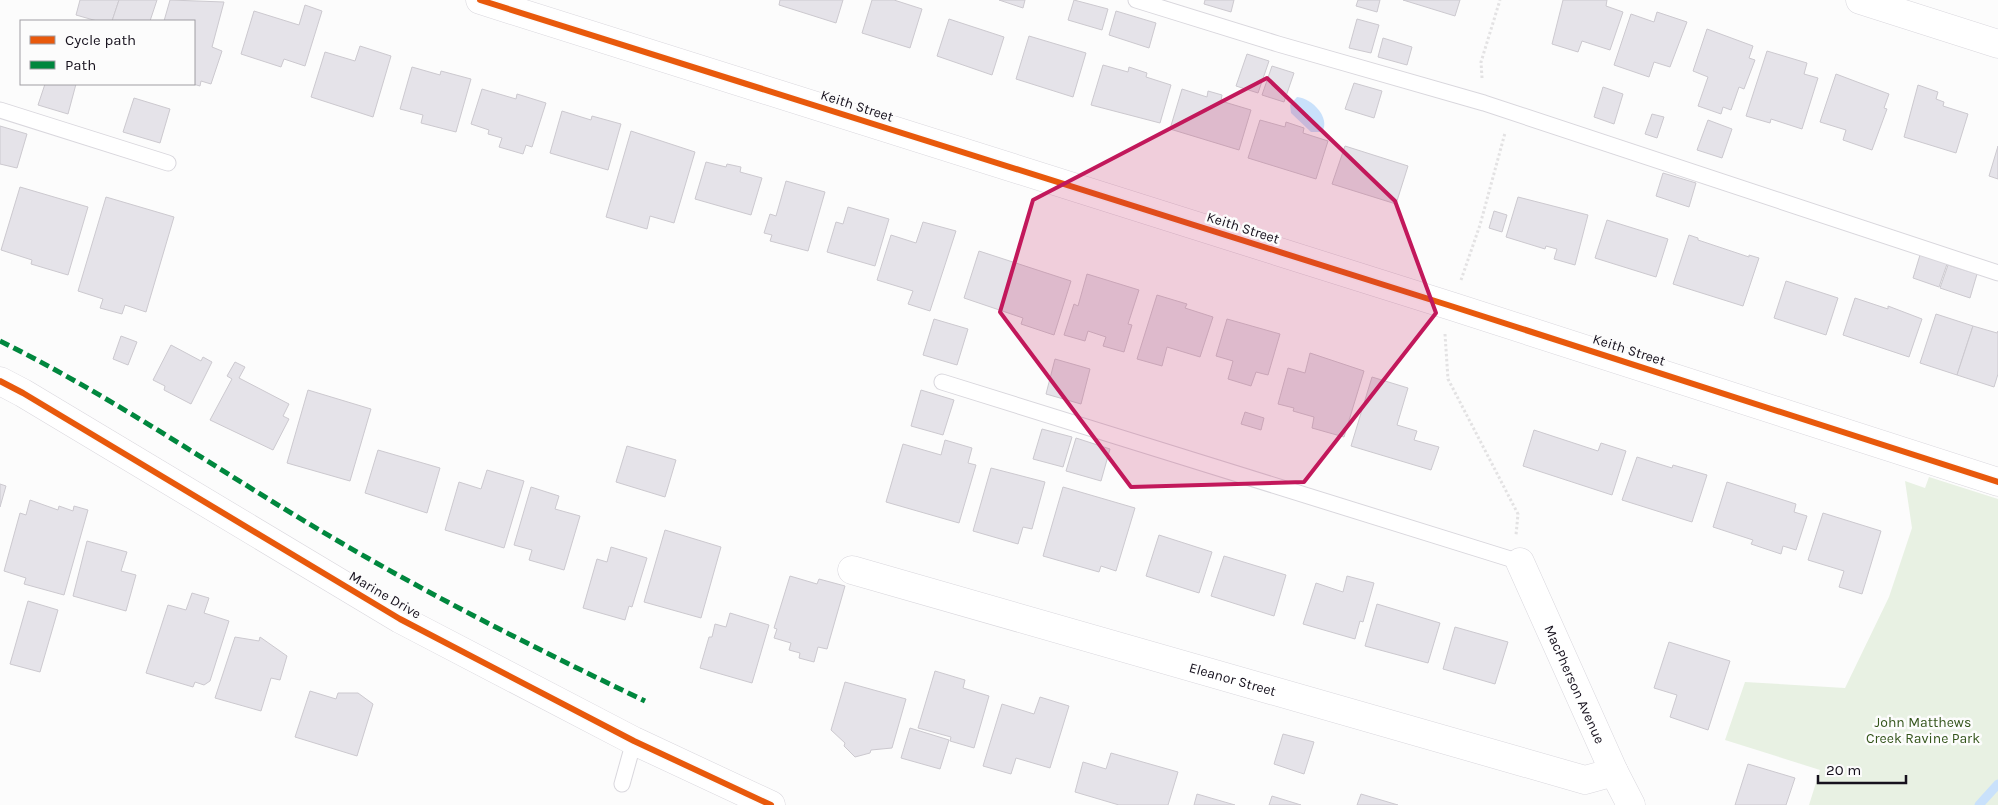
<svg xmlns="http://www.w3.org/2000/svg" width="1998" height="805" font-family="Karla,sans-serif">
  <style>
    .green { fill: #e8f1e3 }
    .water { fill: #c9e1fb }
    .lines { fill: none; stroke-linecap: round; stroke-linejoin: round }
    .stream { stroke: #c9e1fb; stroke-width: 9 }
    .building { fill: #e5e3e9; stroke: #ccc9cf }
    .service-casing { stroke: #d9d7dd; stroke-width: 17 }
    .minor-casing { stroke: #d9d7dd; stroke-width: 29 }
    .tertiary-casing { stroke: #d9d7dd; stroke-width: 29 }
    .path { stroke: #e3e2e3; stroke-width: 3; stroke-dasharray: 2.5 2.5; stroke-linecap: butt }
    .service { stroke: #fff; stroke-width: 15 }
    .minor { stroke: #fff; stroke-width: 28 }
    .tertiary { stroke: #fff; stroke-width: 28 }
    .quiet { stroke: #00873e; stroke-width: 5; stroke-dasharray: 10 5; stroke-linecap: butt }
    .cycleway-casing { stroke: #fcfcfc; stroke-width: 9 }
    .cycleway { stroke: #e8590c; stroke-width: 6 }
    .marked { fill: #c2185b; fill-opacity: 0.2; stroke: #c2185b; stroke-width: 4; stroke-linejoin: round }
    .labels { text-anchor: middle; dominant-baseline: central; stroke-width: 5; stroke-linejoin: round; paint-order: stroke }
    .street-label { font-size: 14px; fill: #16111d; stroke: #fcfcfc }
    .park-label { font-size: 14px; fill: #33541a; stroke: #fcfcfc }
  </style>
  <rect width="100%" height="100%" fill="#fcfcfc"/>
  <polygon class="green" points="1929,477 1998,499 1998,805 1809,805 1820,770 1725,740 1745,682 1845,688 1889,597 1912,528 1905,481 1925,488"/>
  <path class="water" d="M1297,97c15,1 34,21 25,35h-11l-20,-19 -1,-8z"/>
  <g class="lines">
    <polyline class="stream" points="1979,805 1998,784"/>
  </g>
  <g class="building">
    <polygon points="80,0 119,0 112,21 97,21 76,15"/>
    <polygon points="119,0 157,0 150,21 112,21"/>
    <polygon points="170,0 224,2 212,47 222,51 211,84 201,81 200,86 193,84 194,21 164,21"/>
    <polygon points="780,0 843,0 836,23 779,5"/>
    <polygon points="872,0 894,0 922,9 910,48 862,33"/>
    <polygon points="999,0 1025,0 1023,8"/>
    <polygon points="1074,0 1108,9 1102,30 1068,20"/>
    <polygon points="1205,0 1234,0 1231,12 1204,4"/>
    <polygon points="1358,0 1380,0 1377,12 1356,6"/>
    <polygon points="1403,0 1460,0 1455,16"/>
    <polygon points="1563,0 1607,0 1606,6 1623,12 1610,50 1582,41 1578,52 1552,44"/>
    <polygon points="305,5 322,11 305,66 284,59 281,67 241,54 254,11 299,25"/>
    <polygon points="1116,11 1156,23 1149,48 1109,35"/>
    <polygon points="1657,12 1687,22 1670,67 1654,62 1649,77 1614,65 1631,14 1654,22"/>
    <polygon points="949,19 1004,37 992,75 937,56"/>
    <polygon points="1357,19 1379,25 1371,53 1349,48"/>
    <polygon points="1707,29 1753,46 1749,58 1755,60 1744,89 1739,87 1731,110 1723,107 1721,114 1698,106 1708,77 1693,71"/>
    <polygon points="1029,36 1086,53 1073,97 1016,79"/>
    <polygon points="1383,38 1412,47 1407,65 1378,57"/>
    <polygon points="360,46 391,56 373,117 311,97 325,52 355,61"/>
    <polygon points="1767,51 1807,63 1804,74 1818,78 1802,129 1771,119 1770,123 1746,116"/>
    <polygon points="1247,54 1269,61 1258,93 1236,86"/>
    <polygon points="1103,65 1128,72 1129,67 1147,73 1146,77 1171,85 1160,123 1091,105"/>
    <polygon points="1272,66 1294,73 1284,102 1262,95"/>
    <polygon points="412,67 440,75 441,71 471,79 456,132 421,123 423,115 400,109"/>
    <polygon points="1836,74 1889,94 1884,108 1887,109 1872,150 1843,140 1846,130 1820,122"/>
    <polygon points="1354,83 1382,91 1374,118 1345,109"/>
    <polygon points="45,84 76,84 68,114 38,105"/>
    <polygon points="1918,85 1938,92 1936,99 1944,102 1943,106 1968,114 1956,153 1904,137"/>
    <polygon points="1603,87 1623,94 1614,124 1594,117"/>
    <polygon points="482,89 516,99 517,94 546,103 532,147 526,145 523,154 499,147 502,138 488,134 489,130 471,124"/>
    <polygon points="1182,89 1207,97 1208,91 1222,95 1221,101 1251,110 1239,150 1170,129"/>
    <polygon points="134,98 170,109 160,143 123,132"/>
    <polygon points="562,111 591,120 592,116 621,124 608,170 550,153"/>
    <polygon points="1652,114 1664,117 1657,138 1645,134"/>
    <polygon points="1260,120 1285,127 1286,122 1304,128 1303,133 1328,141 1316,179 1248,158"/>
    <polygon points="1708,120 1732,129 1722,158 1697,150"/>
    <polygon points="0,126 27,134 17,168 0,164"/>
    <polygon points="631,131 695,152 674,223 650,216 647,229 606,217"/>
    <polygon points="1345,146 1408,166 1396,204 1332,184"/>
    <polygon points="1998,146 1998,179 1989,176"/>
    <polygon points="706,162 726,167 727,164 741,167 740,172 762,178 751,215 695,199"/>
    <polygon points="1663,173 1696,183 1689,207 1656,196"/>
    <polygon points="786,181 825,192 808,251 770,241 772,235 764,233 770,214 776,216"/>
    <polygon points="20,187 88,207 68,275 31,264 32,260 1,250"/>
    <polygon points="106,197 174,217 146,312 125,305 122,314 100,308 103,299 78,291"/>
    <polygon points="1518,197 1588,215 1575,265 1554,259 1557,249 1546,246 1545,249 1506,237"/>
    <polygon points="848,207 889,219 875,266 827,252 836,222 843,224"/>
    <polygon points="1494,211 1507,215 1502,232 1489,228"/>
    <polygon points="1607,220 1668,239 1656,277 1595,258"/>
    <polygon points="923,222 956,231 930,311 908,304 913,291 877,280 891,235 916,243"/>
    <polygon points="1689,235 1698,238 1698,240 1749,257 1749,255 1759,258 1743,306 1673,284"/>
    <polygon points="979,251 1071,281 1054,335 1021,324 1023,318 964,298"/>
    <polygon points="1920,255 1947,264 1939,287 1913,278"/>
    <polygon points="1948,265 1977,274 1970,298 1940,288"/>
    <polygon points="1087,274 1139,290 1128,324 1132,325 1124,352 1103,346 1106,337 1088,331 1085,341 1064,335 1074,304 1078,306"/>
    <polygon points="1786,281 1838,298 1826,335 1774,318"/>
    <polygon points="1157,295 1187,304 1185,308 1213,317 1200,357 1167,347 1162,366 1137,359"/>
    <polygon points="1855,298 1888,309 1888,306 1922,319 1909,357 1843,335"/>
    <polygon points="1936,314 1973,326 1957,375 1920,363"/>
    <polygon points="934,319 968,329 957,365 923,355"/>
    <polygon points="1227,319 1280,334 1268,375 1256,372 1251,386 1228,379 1233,361 1216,356"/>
    <polygon points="1973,326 1997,333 1998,331 1998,374 1994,387 1957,375"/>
    <polygon points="121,336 137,342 128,365 113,359"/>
    <polygon points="171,345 201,361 203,357 212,362 191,404 164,390 165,386 153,380"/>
    <polygon points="1310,353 1364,371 1344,437 1312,428 1314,417 1293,411 1294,408 1278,404 1288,368 1305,373"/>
    <polygon points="1055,359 1090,369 1081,404 1046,394"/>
    <polygon points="235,362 245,367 239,378 289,404 283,416 289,419 273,450 210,420 232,379 227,376"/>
    <polygon points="1372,377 1408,388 1397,425 1417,431 1414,440 1439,447 1431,470 1351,446"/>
    <polygon points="308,390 371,409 350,481 287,463"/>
    <polygon points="921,390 954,400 943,435 911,426"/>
    <polygon points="1245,412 1264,418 1261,430 1241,424"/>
    <polygon points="1042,429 1072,437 1063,467 1033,459"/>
    <polygon points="1534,430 1598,451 1601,443 1626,451 1612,495 1523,466"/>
    <polygon points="1076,438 1110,449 1101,481 1066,471"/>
    <polygon points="945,440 972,448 968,463 976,465 959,523 886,502 903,444 941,455"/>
    <polygon points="627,446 676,460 665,497 616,482"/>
    <polygon points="378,450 440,468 427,513 365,493"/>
    <polygon points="1637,457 1672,468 1673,465 1707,475 1692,522 1622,500"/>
    <polygon points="991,468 1045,482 1032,529 1023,527 1018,544 973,531"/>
    <polygon points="487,470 524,481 504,548 445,530 459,482 481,489"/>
    <polygon points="1727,482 1796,504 1794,512 1807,516 1796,550 1783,546 1781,554 1751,544 1753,540 1713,527"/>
    <polygon points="0,484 6,486 0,507"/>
    <polygon points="531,487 559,496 555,509 580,516 564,570 529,560 532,550 514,545"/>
    <polygon points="1063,487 1135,508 1116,571 1101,566 1099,572 1043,556"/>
    <polygon points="30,500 58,510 59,506 73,511 74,506 88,510 64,595 24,584 26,578 4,571 20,513 26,515"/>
    <polygon points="1823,513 1881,531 1862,594 1839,587 1844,571 1808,560"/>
    <polygon points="665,530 721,547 701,618 644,602"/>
    <polygon points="1159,535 1212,552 1199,593 1146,576"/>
    <polygon points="87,541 127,552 121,571 136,575 126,611 73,596"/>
    <polygon points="611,547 647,558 632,607 629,606 625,620 583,608 597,559 607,562"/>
    <polygon points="1224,556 1286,575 1274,616 1211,596"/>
    <polygon points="790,576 817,584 819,579 845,586 827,649 818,647 814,662 799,658 800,653 789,650 791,643 774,638 777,629 774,628"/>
    <polygon points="1347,576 1374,583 1363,622 1360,621 1355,639 1303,624 1316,583 1343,592"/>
    <polygon points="192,593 209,598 204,613 229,621 210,681 204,685 195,682 193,687 146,673 168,605 186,610"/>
    <polygon points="28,601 58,610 40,672 10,664"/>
    <polygon points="1377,604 1440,623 1428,663 1365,646"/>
    <polygon points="730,613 769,625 752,683 700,668 709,637 712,637 715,624 726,627"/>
    <polygon points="1455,627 1508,642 1495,684 1443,669"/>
    <polygon points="235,637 259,641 260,637 287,656 280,680 271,678 261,711 215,698"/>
    <polygon points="1669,642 1730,661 1708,730 1670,717 1677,695 1654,688"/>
    <polygon points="935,671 965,680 963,688 989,696 974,748 950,741 951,737 918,728"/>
    <polygon points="845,682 906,699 892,748 871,750 870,753 855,757 844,746 845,743 831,730"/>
    <polygon points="310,691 336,699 338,693 358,693 373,704 357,756 295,737"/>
    <polygon points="1040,697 1069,706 1050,768 1016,758 1011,774 983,766 1002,704 1034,714"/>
    <polygon points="910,728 949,740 940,769 901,758"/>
    <polygon points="1283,734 1314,742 1304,774 1274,764"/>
    <polygon points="1111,753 1178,772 1168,805 1119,805 1075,792 1083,762 1106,769"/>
    <polygon points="1748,764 1795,778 1786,805 1735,805"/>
    <polygon points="1197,794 1235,805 1194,805"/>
    <polygon points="1361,794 1398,805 1357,805"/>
    <polygon points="1272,796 1301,805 1269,805"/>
  </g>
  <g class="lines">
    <defs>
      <g id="service">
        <polyline points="1136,0 1278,44 1484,103 1998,273"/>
        <polyline points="0,110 168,163"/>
        <polyline points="942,382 1520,562"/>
        <polyline points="622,784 634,741"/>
      </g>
      <g id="minor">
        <polyline points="480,0 1451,306 1998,482"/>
        <polyline points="1860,0 1998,44"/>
        <path id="s1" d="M1520,562l94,210 17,33"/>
        <path id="s2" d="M852,570l733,210 29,-8"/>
      </g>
      <polyline id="tertiary" points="0,381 23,393 400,619 634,741 771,805"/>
    </defs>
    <use href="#service" class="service-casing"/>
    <use href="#minor" class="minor-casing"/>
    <use href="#tertiary" class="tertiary-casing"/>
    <g class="path">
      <polyline points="1482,78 1481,62 1500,0"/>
      <polyline points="1461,280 1480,225 1505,133"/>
      <polyline points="1445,334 1448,379 1518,514 1516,535"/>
    </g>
    <use href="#service" class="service"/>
    <use href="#minor" class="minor"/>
    <use href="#tertiary" class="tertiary"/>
    <path class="quiet" d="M0,341c121,60 229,137 345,204 98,57 198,107 300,156"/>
    <defs>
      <g id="cycleway">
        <polyline points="480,0 1451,306 1998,482"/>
        <polyline points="0,381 23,393 400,619 634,741 771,805"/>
      </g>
    </defs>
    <use href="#cycleway" class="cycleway-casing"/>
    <use href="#cycleway" class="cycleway"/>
  </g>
  <path class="marked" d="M1267,78l128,123 41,112 -132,169 -173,5 -131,-175 33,-112z"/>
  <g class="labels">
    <g class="street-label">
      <text transform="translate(857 106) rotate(18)">Keith Street</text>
      <text transform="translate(1243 228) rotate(18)">Keith Street</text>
      <text transform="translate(1629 350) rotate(18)">Keith Street</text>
      <text transform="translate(385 595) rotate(30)">Marine Drive</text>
      <text stroke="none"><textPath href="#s2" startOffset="396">Eleanor Street</textPath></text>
      <text stroke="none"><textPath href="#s1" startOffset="134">MacPherson Avenue</textPath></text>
    </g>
    <g class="park-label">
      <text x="1923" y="722">John Matthews<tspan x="1923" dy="16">Creek Ravine Park</tspan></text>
    </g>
  </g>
  <rect x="20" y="20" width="175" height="65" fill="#fcfcfc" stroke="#a09ea3"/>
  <rect x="30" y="36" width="25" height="8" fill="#e8590c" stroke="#a09ea3"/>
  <text x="65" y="45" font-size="15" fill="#16111d">Cycle path</text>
  <rect x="30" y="61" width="25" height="8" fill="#00873e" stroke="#a09ea3"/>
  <text x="65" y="70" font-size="15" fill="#16111d">Path</text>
  <path d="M1818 775v8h88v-8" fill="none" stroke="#16111d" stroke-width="2.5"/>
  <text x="1826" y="775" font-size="15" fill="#16111d" stroke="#fcfcfc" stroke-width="4" paint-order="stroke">20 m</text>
</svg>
